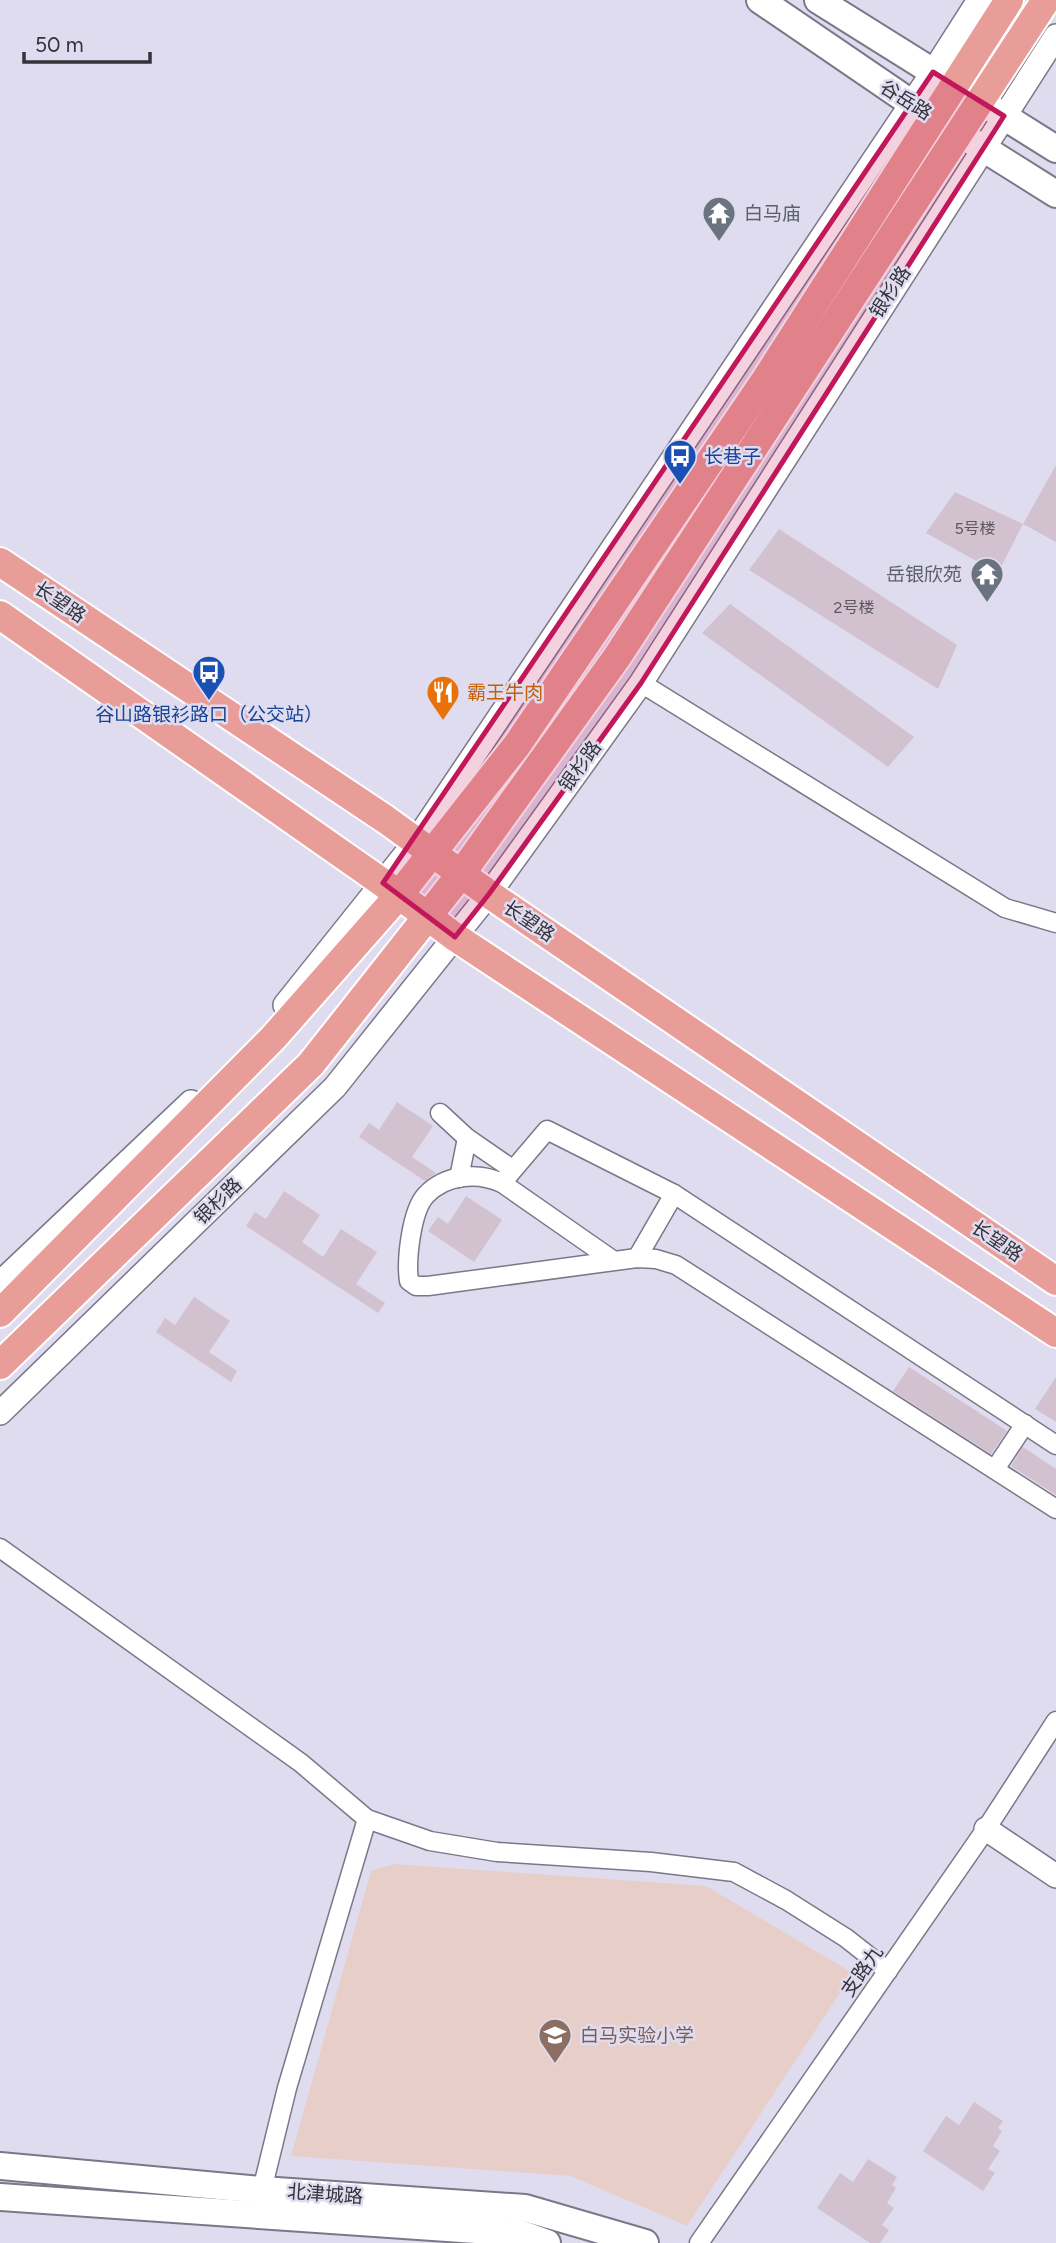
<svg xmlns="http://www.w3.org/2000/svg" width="1056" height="2243" font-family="Figtree,'Noto Sans SC',sans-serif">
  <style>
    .education { fill: #e8cec9 }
    .building { fill: #d2c2d0 }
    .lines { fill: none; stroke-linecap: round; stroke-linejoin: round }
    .minor-casing { stroke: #7b7788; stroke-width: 21 }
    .tertiary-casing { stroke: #7b7788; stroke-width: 26 }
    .secondary-casing { stroke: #7b7788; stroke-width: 30 }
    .primary-casing { stroke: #fff; stroke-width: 32 }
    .minor { stroke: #fff; stroke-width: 18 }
    .tertiary { stroke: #fff; stroke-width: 23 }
    .secondary { stroke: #fff; stroke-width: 26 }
    .primary { stroke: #e99d98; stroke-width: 28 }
    .marked { fill: #c2185b; fill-opacity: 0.2; stroke: #c2185b; stroke-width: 5; stroke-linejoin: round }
    .labels { text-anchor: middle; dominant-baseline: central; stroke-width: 5; stroke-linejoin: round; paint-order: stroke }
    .number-label { font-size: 16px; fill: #5c5660 }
    .street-label { font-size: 19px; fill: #34323a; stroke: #e0dcef }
    .worship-label { font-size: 19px; fill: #5b616d; stroke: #e0dcef; text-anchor: start }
    .transit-label { font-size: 19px; fill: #164399; stroke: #e0dcef; text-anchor: start }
    .food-label { font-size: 19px; fill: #c56008; stroke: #e0dcef; text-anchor: start }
    .education-label { font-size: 19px; fill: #785e54; stroke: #e0dcef; text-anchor: start }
  </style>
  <rect width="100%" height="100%" fill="#e0dcef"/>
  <polygon class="education" points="394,1864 706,1886 853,1973 687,2226 570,2176 291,2156 371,1871"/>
  <g class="building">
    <polygon points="1056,465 1056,542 1023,524"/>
    <polygon points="955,492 1023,524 998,573 926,533"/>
    <polygon points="779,529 957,645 938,689 749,570"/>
    <polygon points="730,604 914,737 888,767 702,633"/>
    <polygon points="397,1102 433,1126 412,1157 436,1173 425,1181 359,1137 369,1123 379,1130"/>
    <polygon points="284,1191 320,1215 302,1242 323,1257 341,1229 377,1252 356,1284 385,1303 378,1313 246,1226 255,1212 266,1219"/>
    <polygon points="466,1196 502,1220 474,1262 428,1231 438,1217 448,1224"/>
    <polygon points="194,1297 230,1321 209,1352 237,1371 231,1382 156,1332 165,1318 175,1325"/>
    <polygon points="909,1367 1007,1431 991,1454 893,1391"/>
    <polygon points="1056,1377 1056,1422 1035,1409"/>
    <polygon points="1023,1447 1056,1469 1056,1495 1011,1466"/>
    <polygon points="974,2102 1003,2121 998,2128 1002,2131 993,2146 1000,2151 988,2169 995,2173 983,2191 923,2151 946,2116 959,2125"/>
    <polygon points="868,2159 897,2177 892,2185 896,2188 887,2203 894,2208 882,2225 889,2230 880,2243 870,2243 817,2208 840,2173 853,2182"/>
  </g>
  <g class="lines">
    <defs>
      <g id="minor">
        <polyline points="641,683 1005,908 1056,923"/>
        <polyline points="440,1113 467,1138 512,1169"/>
        <polyline points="459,1178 467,1138"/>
        <polyline points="502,1183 547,1130 674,1194 1056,1445"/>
        <polyline points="637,1258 674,1194"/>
        <path d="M614,1261l-112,-78c-24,-11 -56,-9 -76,12 -15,16 -20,66 -17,86l7,5h12l209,-28 19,1 20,6 380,244"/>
        <polyline points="995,1469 1025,1424"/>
        <polyline points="0,1548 301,1763 367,1819 430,1841 497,1852 651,1862 734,1872 786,1900 846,1938 888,1971"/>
        <polyline points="262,2190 287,2088 367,1819"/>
        <polyline points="699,2243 986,1829 1056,1721"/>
      </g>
      <g id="tertiary">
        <polyline points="285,1005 416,841 933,72 979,0"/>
        <polyline points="0,1283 191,1102"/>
        <polyline points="0,1413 335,1087 489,894 641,683 1056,36"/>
        <polyline points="986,1829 1056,1876"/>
      </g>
      <g id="secondary">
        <polyline points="760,0 911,103 1056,194"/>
        <polyline points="818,0 1056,149"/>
        <polyline points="0,2166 262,2190 525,2208 645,2243"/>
        <polyline points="0,2197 519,2233 547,2243"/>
      </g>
      <g id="primary">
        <polyline points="0,562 385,819 489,894 1056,1281"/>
        <polyline points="0,615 383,883 455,937 1056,1333"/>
        <polyline points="0,1313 273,1038 399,895 517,745 766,379 1009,0"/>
        <polyline points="0,1365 311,1064 461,874 617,657 1046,0"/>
      </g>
    </defs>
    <use href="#minor" class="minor-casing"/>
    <use href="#tertiary" class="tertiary-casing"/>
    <use href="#secondary" class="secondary-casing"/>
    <use href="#primary" class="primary-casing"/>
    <use href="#minor" class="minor"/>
    <use href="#tertiary" class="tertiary"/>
    <use href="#secondary" class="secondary"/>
    <use href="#primary" class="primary"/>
  </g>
  <path class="marked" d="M933,72l71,44 -363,567 -152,211 -34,43 -72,-54z"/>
  <defs>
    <symbol id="temple-pin" viewBox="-11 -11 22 30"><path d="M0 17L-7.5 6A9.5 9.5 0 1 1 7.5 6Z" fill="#6b7280" stroke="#e0dcef"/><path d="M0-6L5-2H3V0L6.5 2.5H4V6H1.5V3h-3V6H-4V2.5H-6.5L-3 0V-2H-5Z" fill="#fff"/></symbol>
    <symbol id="bus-pin" viewBox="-11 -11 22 30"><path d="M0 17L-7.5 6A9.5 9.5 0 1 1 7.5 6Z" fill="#1a4fb4" stroke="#e0dcef"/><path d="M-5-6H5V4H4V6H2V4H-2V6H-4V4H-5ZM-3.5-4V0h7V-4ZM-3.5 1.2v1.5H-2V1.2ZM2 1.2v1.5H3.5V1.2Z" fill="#fff"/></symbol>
    <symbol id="restaurant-pin" viewBox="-11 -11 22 30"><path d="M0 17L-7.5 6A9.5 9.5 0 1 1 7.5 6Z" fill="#e8710a" stroke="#e0dcef"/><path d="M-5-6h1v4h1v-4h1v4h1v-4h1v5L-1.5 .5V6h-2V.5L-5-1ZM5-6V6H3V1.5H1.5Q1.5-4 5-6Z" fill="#fff"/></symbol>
    <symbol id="school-pin" viewBox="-11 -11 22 30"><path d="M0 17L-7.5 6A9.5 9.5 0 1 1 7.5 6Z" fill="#8d6e63" stroke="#e0dcef"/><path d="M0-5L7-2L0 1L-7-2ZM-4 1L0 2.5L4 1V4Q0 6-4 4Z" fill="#fff"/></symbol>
  </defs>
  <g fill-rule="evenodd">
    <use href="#temple-pin" x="700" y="194" width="38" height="52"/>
    <use href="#bus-pin" x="661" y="437" width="38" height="52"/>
    <use href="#temple-pin" x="968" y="555" width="38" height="52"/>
    <use href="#bus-pin" x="190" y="653" width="38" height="52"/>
    <use href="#restaurant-pin" x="424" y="673" width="38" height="52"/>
    <use href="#school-pin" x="536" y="2016" width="38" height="52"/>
  </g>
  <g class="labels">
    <g class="number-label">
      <text x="975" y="528">5号楼</text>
      <text x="854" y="607">2号楼</text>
    </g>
    <g class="street-label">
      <text transform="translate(906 100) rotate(32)">谷岳路</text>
      <text transform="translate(890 292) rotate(-57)">银杉路</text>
      <text transform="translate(60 602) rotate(34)">长望路</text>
      <text transform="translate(580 766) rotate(-54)">银杉路</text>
      <text transform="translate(529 921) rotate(34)">长望路</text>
      <text transform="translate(218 1201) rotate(-44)">银杉路</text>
      <text transform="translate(997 1241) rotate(34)">长望路</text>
      <text transform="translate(862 1971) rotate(-55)">支路九</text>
      <text transform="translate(325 2194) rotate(4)">北津城路</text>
    </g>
    <g class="worship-label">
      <text x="744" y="213">白马庙</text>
      <text x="962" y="574" text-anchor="end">岳银欣苑</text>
    </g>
    <g class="transit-label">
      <text x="704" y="456">长巷子</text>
      <text x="209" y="714" text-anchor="middle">谷山路银衫路口（公交站）</text>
    </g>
    <g class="food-label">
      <text x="467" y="692">霸王牛肉</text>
    </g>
    <g class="education-label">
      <text x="580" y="2035">白马实验小学</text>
    </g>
  </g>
  <path d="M24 52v10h126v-10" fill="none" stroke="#34323a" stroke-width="3.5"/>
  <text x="35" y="52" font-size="21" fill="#34323a" stroke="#e0dcef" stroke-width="5" paint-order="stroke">50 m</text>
</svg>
